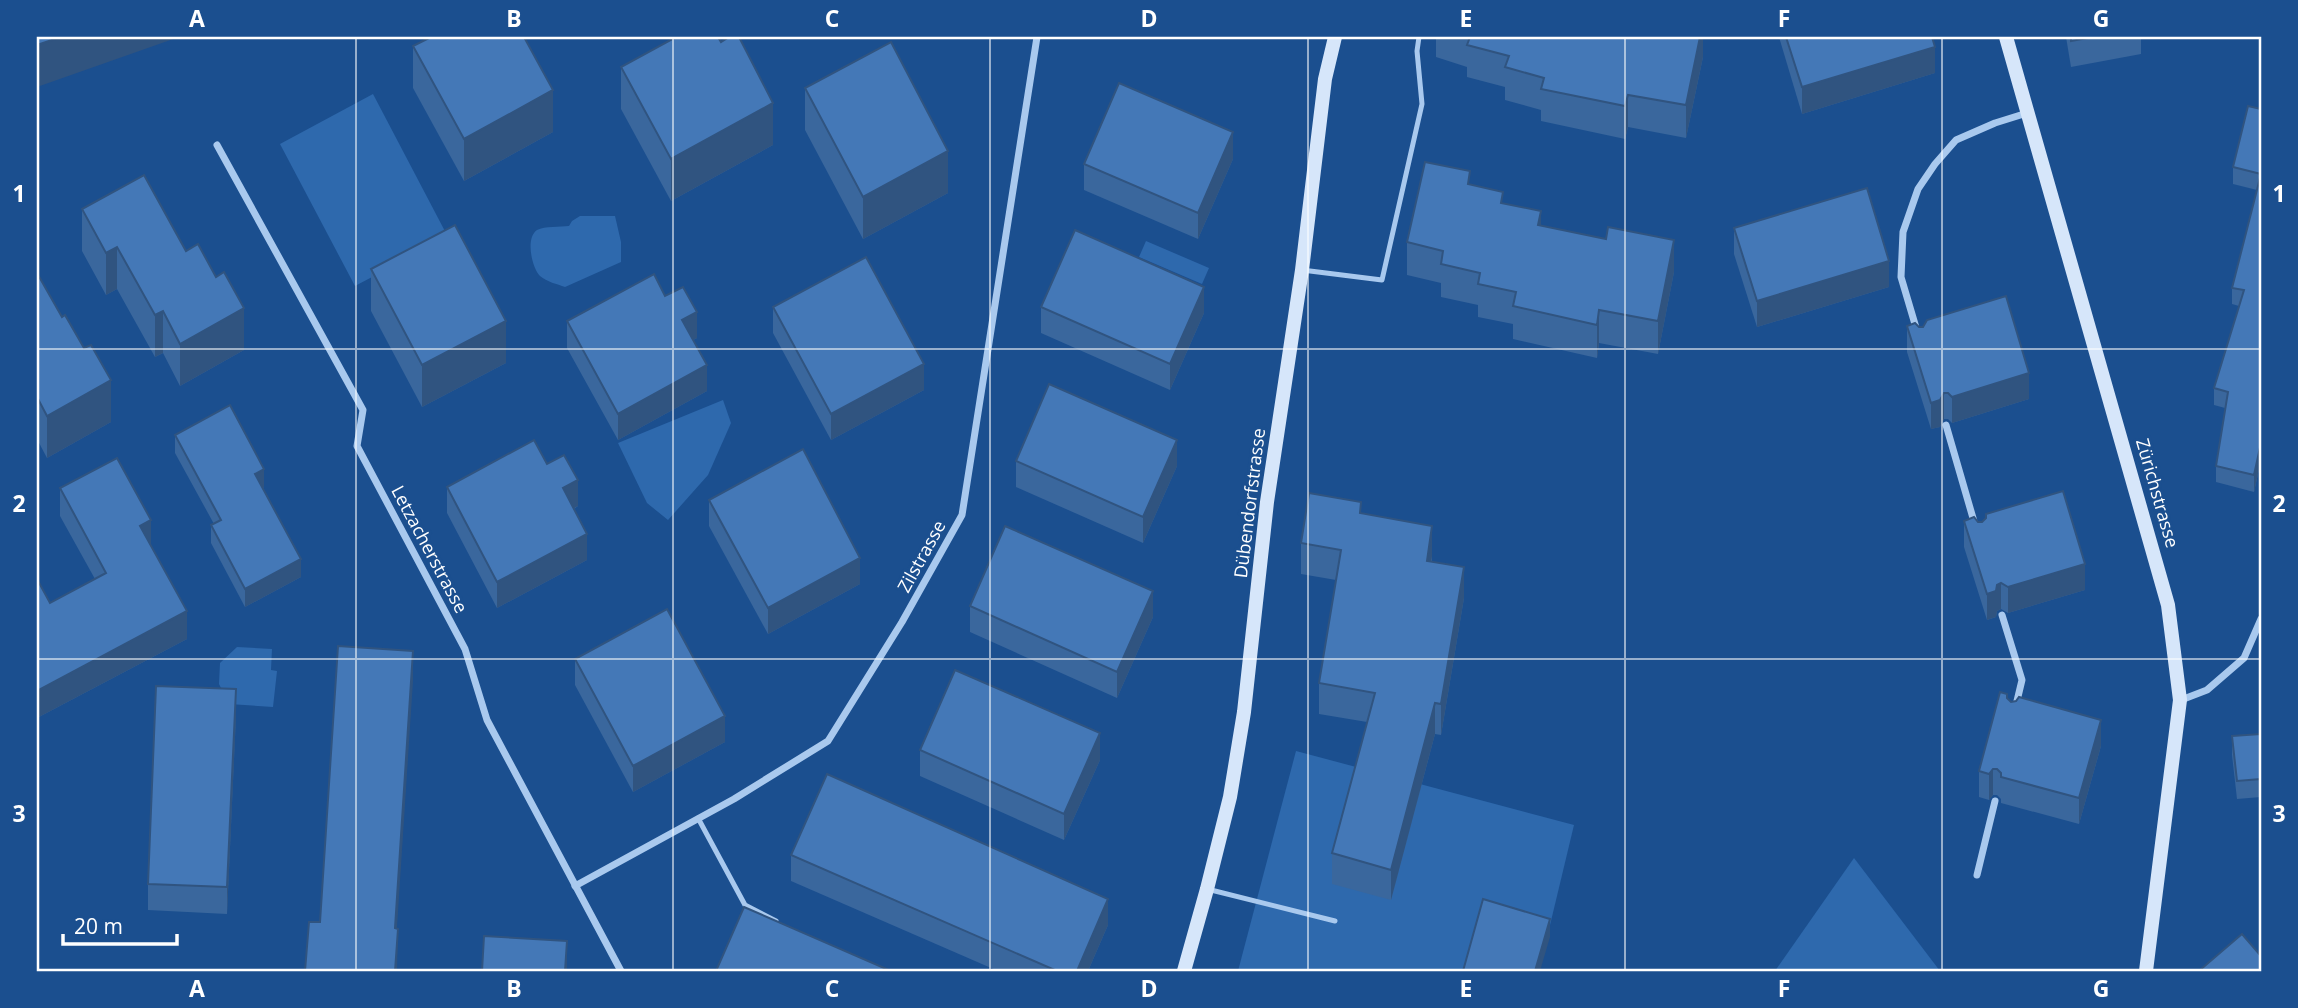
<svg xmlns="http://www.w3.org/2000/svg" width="2298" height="1008" font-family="'Open Sans',sans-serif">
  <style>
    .green { fill: #2e69ad }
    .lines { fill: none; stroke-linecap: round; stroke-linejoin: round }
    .lane { stroke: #a9c9ee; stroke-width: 5 }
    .street { stroke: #a9c9ee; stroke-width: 7 }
    .secondary { stroke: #d6e6fa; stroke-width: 14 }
    .wall { fill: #3a679d }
    .shaded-wall { fill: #305480 }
    .building { fill: #4478b7; stroke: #305480; stroke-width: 2 }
    .grid { fill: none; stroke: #fff; stroke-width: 2; stroke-opacity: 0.55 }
    .labels { text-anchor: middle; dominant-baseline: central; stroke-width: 6; stroke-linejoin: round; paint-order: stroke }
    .street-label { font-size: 18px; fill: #fff; stroke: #1b4f8f }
    .neatline { fill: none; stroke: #fff; stroke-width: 2.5 }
    .grid-label { font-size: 23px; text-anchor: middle; font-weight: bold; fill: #fff }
  </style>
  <rect width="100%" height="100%" fill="#1b4f8f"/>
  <g class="green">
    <polygon points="373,94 448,237 355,286 280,144"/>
    <path d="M580,216h35l6,26v20l-56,25c-8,-3 -18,-5 -25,-11 -8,-8 -15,-38 -3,-46 8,-4 23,-3 32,-4l3,-5z"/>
    <polygon points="1146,241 1209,268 1202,284 1139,257"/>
    <polygon points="723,400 731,423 708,475 668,520 647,503 618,443"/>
    <polygon points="237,647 272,649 271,670 277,671 273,707 229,704 219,684 220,663"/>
    <polygon points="1296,751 1574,825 1539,971 1238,971"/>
    <polygon points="1854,858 1940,971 1775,971"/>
  </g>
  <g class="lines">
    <g class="lane">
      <polyline points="1302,270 1382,280 1422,104 1417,51 1419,37"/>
      <polyline points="698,818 745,905 776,921"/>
      <polyline points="1207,889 1335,921"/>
    </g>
    <g class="street">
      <polyline points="217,145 363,410 357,446 465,649 487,720 621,971"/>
      <polyline points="1917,331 1901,277 1903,232 1918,189 1935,164 1956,140 1995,123 2027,113"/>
      <polyline points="1946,425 1975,525"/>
      <polyline points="2002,615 2022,680 2016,705"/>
      <polyline points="2181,700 2207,690 2244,658 2261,619"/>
      <polyline points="1977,875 1995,801"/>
      <polyline points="575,886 734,799 828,741 902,622 962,515 1037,37"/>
    </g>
    <g class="secondary">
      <polyline points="2006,37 2168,605 2180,700 2146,971"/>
      <polyline points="1184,971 1207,889 1230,797 1244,712 1267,502 1302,270 1325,79 1335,37"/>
    </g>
  </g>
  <g class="wall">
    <polygon points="1436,37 1703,37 1703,57 1686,138 1628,127 1625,139 1541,121 1541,110 1505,100 1505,87 1467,77 1467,67 1436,57"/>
    <polygon points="1779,37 1932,37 1935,73 1802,114"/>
    <polygon points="2066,37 2141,37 2141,54 2071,67"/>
    <polygon points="413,46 553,132 464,181 413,88"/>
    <polygon points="621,67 773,145 671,201 621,109"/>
    <polygon points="805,88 948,193 863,239 805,130"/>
    <polygon points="2261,109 2261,460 2254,492 2216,482 2216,466 2225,408 2214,405 2214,388 2239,306 2232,304 2232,288 2257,190 2233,184 2233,167"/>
    <polygon points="1233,159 1198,239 1084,190 1084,164"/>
    <polygon points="1470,185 1541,226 1674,272 1658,354 1599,343 1597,358 1513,339 1513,324 1478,317 1478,305 1441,297 1441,283 1407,275 1407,242"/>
    <polygon points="82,209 186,251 244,350 180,386 163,353 155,357 117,289 106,295 82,251"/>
    <polygon points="1734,228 1889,287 1757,327 1734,254"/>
    <polygon points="371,269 506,363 422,407 371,311"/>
    <polygon points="37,273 111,422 47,458 37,439"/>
    <polygon points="665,296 697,338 693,340 707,391 618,440 567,348 567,321"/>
    <polygon points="773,307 924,390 831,440 773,333"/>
    <polygon points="1041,307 1204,313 1170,390 1041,333"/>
    <polygon points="1907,326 1919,327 2029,399 1952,423 1948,419 1944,419 1940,427 1931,429 1907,352"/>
    <polygon points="175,435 264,487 263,488 301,577 245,607 211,543 211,525 214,524 175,453"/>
    <polygon points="1016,461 1177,466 1143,543 1016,487"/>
    <polygon points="547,464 578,506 574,509 587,560 497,608 447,513 447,487"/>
    <polygon points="60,488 151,546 187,639 37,718 37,579 50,603 95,579 60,516"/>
    <polygon points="709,500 860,584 768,634 709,526"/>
    <polygon points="1361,513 1432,556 1432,561 1464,598 1441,735 1435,734 1391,900 1332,884 1332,853 1367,722 1319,714 1319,683 1336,580 1301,574 1301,543"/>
    <polygon points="1964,521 1978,522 2085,590 2008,613 2001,609 1997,611 1996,617 1987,620 1964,547"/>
    <polygon points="970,606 1153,617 1117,698 970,632"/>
    <polygon points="575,659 725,742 633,792 575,685"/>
    <polygon points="2007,698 2011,702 2101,746 2079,824 2001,803 2001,799 1997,795 1993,795 1989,800 1979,797 1979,771"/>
    <polygon points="236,715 227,914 148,910 148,884"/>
    <polygon points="2261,734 2261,797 2237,799 2232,755 2232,736"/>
    <polygon points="920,750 1100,760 1064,840 920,776"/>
    <polygon points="791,855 1108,925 1088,971 998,971 791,881"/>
  </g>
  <g class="shaded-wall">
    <polygon points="61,37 179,37 37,87 37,45"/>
    <polygon points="1700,37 1703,37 1703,57 1686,138 1686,105"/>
    <polygon points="1935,47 1935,73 1802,114 1802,87"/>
    <polygon points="553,90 553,132 464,181 464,139"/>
    <polygon points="1628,95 1628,127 1625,139 1625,106"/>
    <polygon points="773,103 773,145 671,201 671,159"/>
    <polygon points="1233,132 1233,159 1198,239 1198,213"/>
    <polygon points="948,151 948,193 863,239 863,197"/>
    <polygon points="1541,211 1541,243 1538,225"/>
    <polygon points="1674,240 1674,272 1658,354 1658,321"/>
    <polygon points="117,247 117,289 106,295 106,253"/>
    <polygon points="1889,261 1889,287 1757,327 1757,301"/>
    <polygon points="1204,287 1204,313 1170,390 1170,364"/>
    <polygon points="244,308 244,350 180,386 180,344"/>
    <polygon points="1599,310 1599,343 1597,358 1597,325"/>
    <polygon points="163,311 163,353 155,357 155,315"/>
    <polygon points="697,312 697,338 682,346 682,320"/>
    <polygon points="506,321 506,363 422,407 422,365"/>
    <polygon points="924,364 924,390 831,440 831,414"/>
    <polygon points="707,365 707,391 618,440 618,414"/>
    <polygon points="2029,373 2029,399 1952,423 1952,397"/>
    <polygon points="111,380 111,422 47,458 47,416"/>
    <polygon points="1944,393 1944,419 1940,427 1931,429 1931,403"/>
    <polygon points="1177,440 1177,466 1143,543 1143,517"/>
    <polygon points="2261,443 2261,460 2254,492 2254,475"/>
    <polygon points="264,469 264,487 255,492 255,474"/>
    <polygon points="578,480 578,506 563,514 563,488"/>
    <polygon points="151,520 151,548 140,526"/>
    <polygon points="1432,526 1432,556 1427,592 1427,561"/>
    <polygon points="587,534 587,560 497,608 497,582"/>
    <polygon points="860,558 860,584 768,634 768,608"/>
    <polygon points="301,559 301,577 245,607 245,589"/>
    <polygon points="2085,564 2085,590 2008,613 2008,587"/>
    <polygon points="1464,567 1464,598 1441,735 1441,704"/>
    <polygon points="2001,583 2001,609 1997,611 1996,617 1987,620 1987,594"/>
    <polygon points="1153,591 1153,617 1117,698 1117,672"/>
    <polygon points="187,611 187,639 37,718 37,691"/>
    <polygon points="413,651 413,681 395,958 395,928"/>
    <polygon points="236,689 236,715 227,914 227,887"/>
    <polygon points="1435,703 1435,734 1391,900 1391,870"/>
    <polygon points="725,716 725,742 633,792 633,766"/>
    <polygon points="2101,720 2101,746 2079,824 2079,798"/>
    <polygon points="1100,733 1100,760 1064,840 1064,814"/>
    <polygon points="1993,769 1993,795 1989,800 1989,774"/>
    <polygon points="1108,899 1108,925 1088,971 1077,971"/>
    <polygon points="1550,919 1550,937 1540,971 1535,971"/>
    <polygon points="398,929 397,971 395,971"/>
    <polygon points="567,941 567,971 565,971"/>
  </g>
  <g class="building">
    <polygon points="37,37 61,37 37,45"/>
    <polygon points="431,37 524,37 553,90 464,139 413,46"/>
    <polygon points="676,37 718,37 721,42 729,37 739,37 773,103 671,159 621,67"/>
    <polygon points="1470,37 1700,37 1686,105 1628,95 1625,106 1541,89 1544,78 1505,67 1509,56 1467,45"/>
    <polygon points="1786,37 1932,37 1935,47 1802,87"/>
    <polygon points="2071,37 2093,37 2071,41"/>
    <polygon points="891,42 948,151 863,197 805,88"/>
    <polygon points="1119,83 1233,132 1198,213 1084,164"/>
    <polygon points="2248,106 2261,109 2261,443 2254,475 2216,466 2228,392 2214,388 2244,290 2232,288 2261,174 2233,167"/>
    <polygon points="1425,162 1470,171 1468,184 1503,192 1501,203 1541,211 1538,225 1606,239 1608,227 1674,240 1658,321 1599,310 1597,325 1513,306 1516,292 1478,284 1480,273 1441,264 1443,251 1407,242"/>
    <polygon points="144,175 186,251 198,244 216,277 224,272 244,308 180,344 163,311 155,315 117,247 106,253 82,209"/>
    <polygon points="1867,188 1889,261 1757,301 1734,228"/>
    <polygon points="455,225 506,321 422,365 371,269"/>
    <polygon points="1075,230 1204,287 1170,364 1041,307"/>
    <polygon points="866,257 924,364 831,414 773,307"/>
    <polygon points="37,273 62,317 65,315 84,348 91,345 111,380 47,416 37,397"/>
    <polygon points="654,274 665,296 683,287 697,312 682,320 707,365 618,414 567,321"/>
    <polygon points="2006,296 2029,373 1952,397 1948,393 1944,393 1940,400 1931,403 1907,326 1915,323 1919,327 1923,327 1927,320"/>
    <polygon points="1049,384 1177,440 1143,517 1016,461"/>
    <polygon points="230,405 264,469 255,474 301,559 245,589 211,525 221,520 175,435"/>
    <polygon points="534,440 547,464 564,455 578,480 563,488 587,534 497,582 447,487"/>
    <polygon points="803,449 860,558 768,608 709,500"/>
    <polygon points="117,458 151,520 140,526 187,611 37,691 37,579 50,603 106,573 60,488"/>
    <polygon points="2063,491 2085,564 2008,587 2001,583 1997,585 1996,591 1987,594 1964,521 1974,517 1978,522 1982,522 1986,518 1986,514"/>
    <polygon points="1309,493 1361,502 1360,513 1432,526 1427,561 1464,567 1441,704 1435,703 1391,870 1332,853 1375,693 1319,683 1341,550 1301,543"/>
    <polygon points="1005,526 1153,591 1117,672 970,606"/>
    <polygon points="667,609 725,716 633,766 575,659"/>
    <polygon points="338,646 413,651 395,928 398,929 395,971 305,971 309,922 320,922"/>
    <polygon points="955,670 1100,733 1064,814 920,750"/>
    <polygon points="156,686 236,689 227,887 148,884"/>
    <polygon points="2000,692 2007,694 2007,698 2011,702 2016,701 2019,697 2101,720 2079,798 2001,777 2001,773 1997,769 1993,769 1989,774 1979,771"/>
    <polygon points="2261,734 2261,779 2237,781 2232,736"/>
    <polygon points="827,774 1108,899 1077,971 1057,971 791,855"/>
    <polygon points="1483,899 1550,919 1535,971 1463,971"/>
    <polygon points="744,907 891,971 716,971"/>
    <polygon points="2242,934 2261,956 2261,971 2201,971 2200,970"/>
    <polygon points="484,936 567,941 565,971 482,971"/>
  </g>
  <path class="grid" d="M356,37v934M673,37v934M990,37v934M1308,37v934M1625,37v934M1942,37v934M37,349h2224M37,659h2224"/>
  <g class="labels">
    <g class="street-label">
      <text transform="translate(2158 493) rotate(74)">Zürichstrasse</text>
      <text transform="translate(1249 503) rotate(-83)">Dübendorfstrasse</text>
      <text transform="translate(430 549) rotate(62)">Letzacherstrasse</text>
      <text transform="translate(921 556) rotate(-61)">Zilstrasse</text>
    </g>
  </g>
  <rect width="2298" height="1008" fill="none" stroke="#1b4f8f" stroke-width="77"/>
  <path d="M63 934v10h114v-10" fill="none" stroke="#ffffff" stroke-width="3.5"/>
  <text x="74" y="934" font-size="21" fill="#ffffff" stroke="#1b4f8f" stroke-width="5" paint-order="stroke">20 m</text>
  <rect x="38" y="38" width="2222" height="932" class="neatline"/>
  <g class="grid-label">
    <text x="197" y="27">A</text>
    <text x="514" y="27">B</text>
    <text x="832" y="27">C</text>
    <text x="1149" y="27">D</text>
    <text x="1466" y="27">E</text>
    <text x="1784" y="27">F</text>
    <text x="2101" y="27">G</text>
    <text x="19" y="202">1</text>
    <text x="2279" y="202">1</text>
    <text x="19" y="512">2</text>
    <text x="2279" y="512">2</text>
    <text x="19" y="822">3</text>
    <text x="2279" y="822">3</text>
    <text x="197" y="997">A</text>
    <text x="514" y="997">B</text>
    <text x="832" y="997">C</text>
    <text x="1149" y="997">D</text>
    <text x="1466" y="997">E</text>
    <text x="1784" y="997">F</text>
    <text x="2101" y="997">G</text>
  </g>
</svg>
